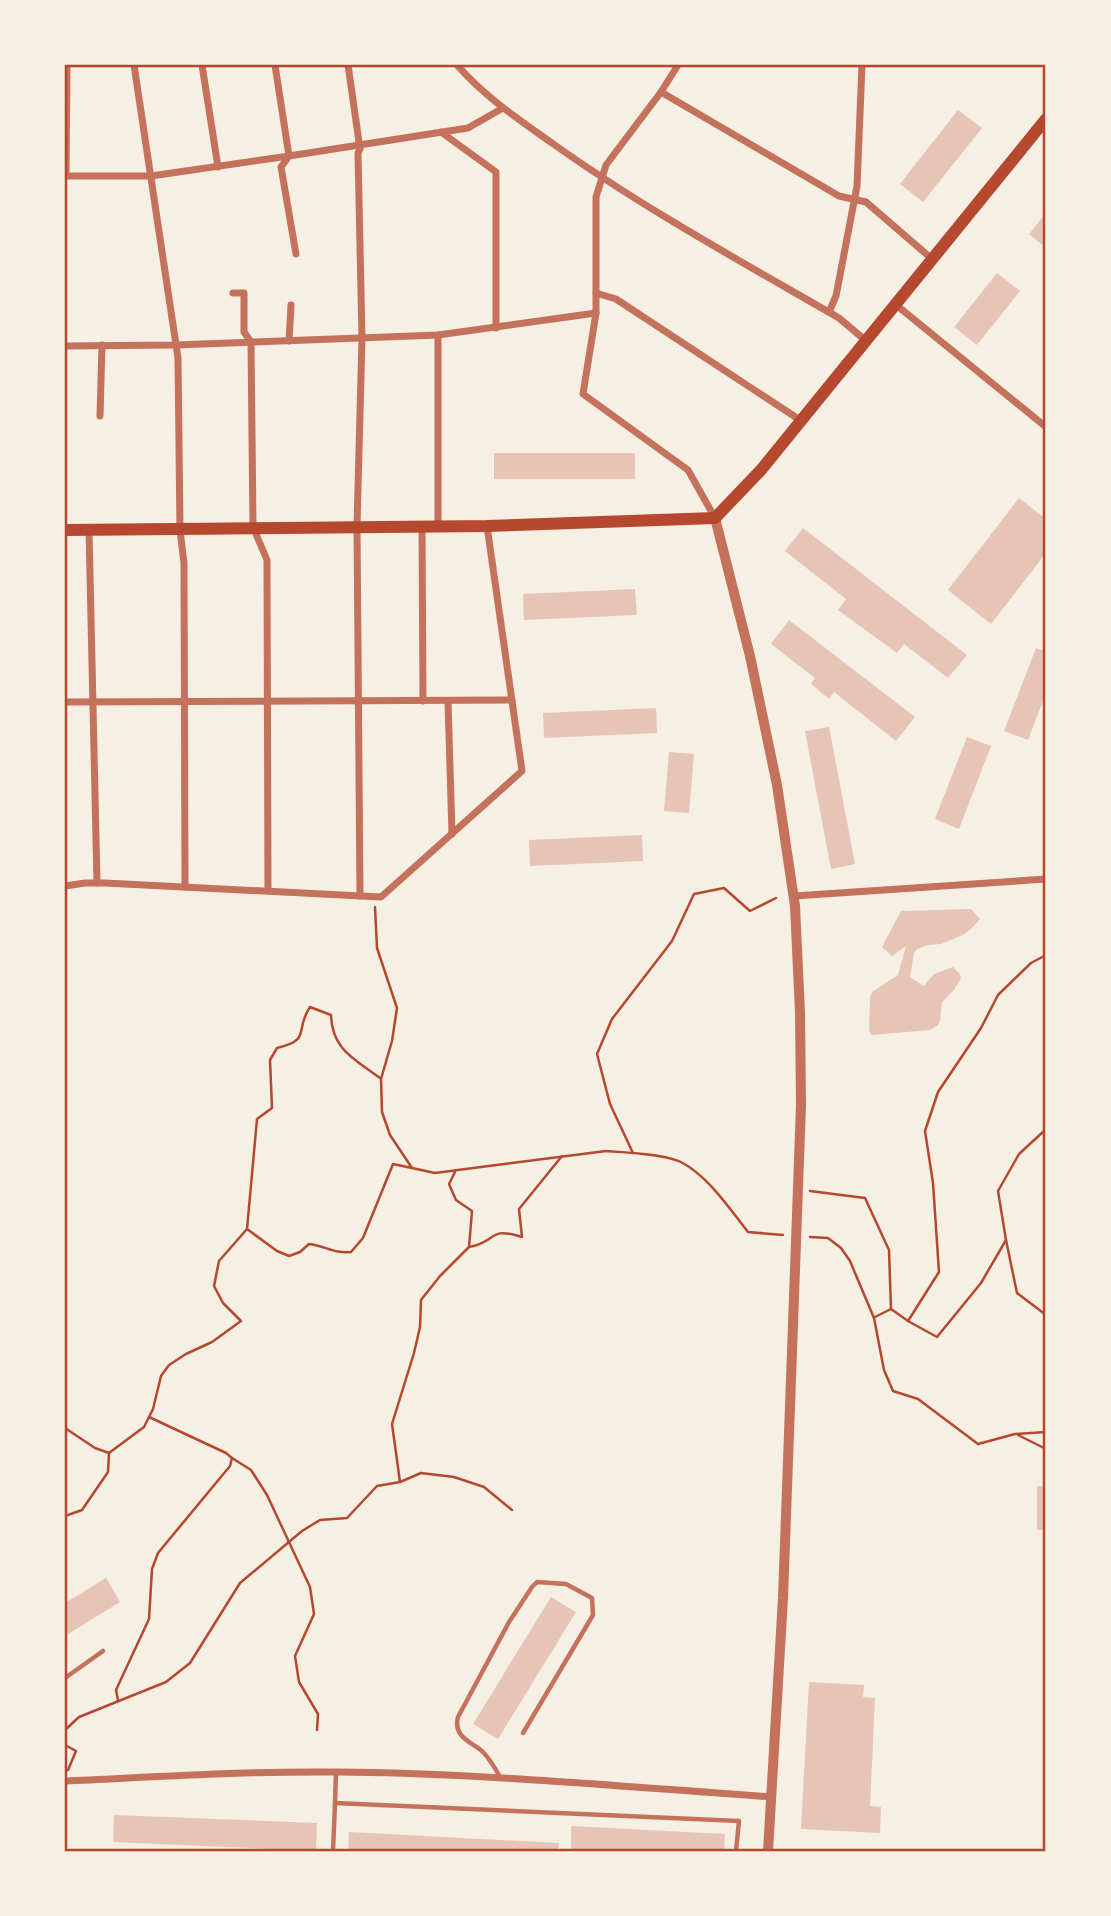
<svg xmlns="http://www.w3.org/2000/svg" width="1111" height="1916" font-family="'Exo 2',sans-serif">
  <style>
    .building { fill: #e6c5b7 }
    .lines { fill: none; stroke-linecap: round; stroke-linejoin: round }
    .path { stroke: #b5482f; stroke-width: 2.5 }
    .service { stroke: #c5725c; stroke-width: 4.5 }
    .minor { stroke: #c5725c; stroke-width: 7 }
    .tertiary { stroke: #c5725c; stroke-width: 10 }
    .secondary { stroke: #b5482f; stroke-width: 12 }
    .neatline { fill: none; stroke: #b5482f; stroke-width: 2.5 }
  </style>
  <rect width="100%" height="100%" fill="#f6efe4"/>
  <g class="building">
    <polygon points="958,110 982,128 923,202 900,184"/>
    <polygon points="1046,213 1046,248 1029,234"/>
    <polygon points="997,273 1020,291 977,345 954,327"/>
    <rect x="494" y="453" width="141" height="26"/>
    <polygon points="1019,498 1046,519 1046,553 991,624 948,590"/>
    <polygon points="803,528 967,655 948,678 904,644 897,653 838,610 846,599 785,551"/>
    <polygon points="635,589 637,615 524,620 523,594"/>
    <polygon points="789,620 915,717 896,741 834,692 829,699 811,684 815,678 771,644"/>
    <polygon points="1036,648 1046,652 1046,693 1028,740 1004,731"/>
    <polygon points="656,708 657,733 544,738 543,713"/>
    <polygon points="829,727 855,864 831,869 805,731"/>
    <polygon points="967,737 991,746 959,829 935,819"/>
    <polygon points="669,752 694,754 689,813 664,811"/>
    <polygon points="642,835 643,861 530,866 529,840"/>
    <polygon points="971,909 980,919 971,929 963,935 941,944 928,945 917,949 914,953 910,977 924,986 934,974 953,967 960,974 961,978 954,990 942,1002 940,1021 938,1025 930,1030 872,1035 869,1030 870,997 872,992 898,975 906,946 892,956 882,947 901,911"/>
    <polygon points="1037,1486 1046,1487 1046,1530 1037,1530"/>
    <polygon points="106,1578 120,1602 65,1636 65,1603"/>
    <polygon points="551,1597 576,1612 498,1739 473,1724"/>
    <polygon points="809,1682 864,1685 863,1697 875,1698 870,1806 881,1807 880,1833 801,1829"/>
    <polygon points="114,1815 317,1823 316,1851 113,1842"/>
    <polygon points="571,1826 725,1834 724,1851 571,1851"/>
    <polygon points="349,1832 559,1843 558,1851 348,1851"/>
  </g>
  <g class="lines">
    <g class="path">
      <path d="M375,907l2,41 20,60 -5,33 -11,38 1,33 8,23 22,33 23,5 171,-22c18,1 60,3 75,11 28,15 48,46 67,70l35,3"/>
      <polyline points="1046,955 1031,963 998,995 981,1028 938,1092 925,1131 933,1183 939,1272 908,1321 937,1337 981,1283 1006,1240 998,1191 1019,1154 1044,1131 1046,1127"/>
      <polyline points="633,1153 610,1104 597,1054 612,1019 672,941 694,894 724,888 750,911 776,898"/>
      <polyline points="810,1191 865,1198 889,1250 891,1309"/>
      <path d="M247,1229l30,22 12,5 11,-4 9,-8c17,2 25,10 42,8l12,-14 30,-74 19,4"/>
      <polyline points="810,1237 828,1238 841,1248 850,1261 874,1318 884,1370 893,1391 918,1399 978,1444 1015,1434 1046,1432"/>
      <polyline points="1006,1240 1017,1293 1046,1315"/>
      <path d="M469,1247c29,-5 18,-21 53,-10l-3,-28 43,-53"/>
      <polyline points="875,1317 891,1309 908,1321"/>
      <path d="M65,1428l30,20 14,5 35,-26 9,-18 8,-33 8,-11 17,-11 26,-12 29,-21 -18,-18 -9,-17 5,-25 28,-32 10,-110 15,-11 -2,-48 7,-12c35,-8 17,-17 33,-41l21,8c1,35 24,44 49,63"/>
      <polyline points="1018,1435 1046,1449"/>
      <polyline points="232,1458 251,1470 267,1495 310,1587 314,1614 295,1656 299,1682 318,1714 317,1730"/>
      <polyline points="400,1482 421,1473 454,1477 484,1487 512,1510"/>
      <polyline points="65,1516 82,1510 108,1472 109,1453"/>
      <polyline points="118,1700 116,1690 149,1619 152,1569 158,1553 230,1466 232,1458 226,1453 149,1417"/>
      <polyline points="65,1730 79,1717 166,1682 190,1663 240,1583 302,1531 320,1520 347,1518 377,1486 400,1482 392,1424 414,1353 420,1327 421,1300 440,1276 469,1247 472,1211 456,1200 449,1184 455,1172"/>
      <polyline points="65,1745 76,1751 68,1770"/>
    </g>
    <g class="service">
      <polyline points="65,1678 103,1651"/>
      <path d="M500,1777c-5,-9 -10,-18 -17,-25 -13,-11 -30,-15 -25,-35l51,-95 23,-35 5,-5 29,2 26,14 1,17 -70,118"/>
      <polyline points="335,1803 336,1772"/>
      <polyline points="333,1851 335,1803 739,1821 736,1851"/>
    </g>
    <g class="minor">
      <polyline points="134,65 178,358 180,530 184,563 185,887"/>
      <polyline points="202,65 218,167"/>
      <polyline points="275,65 289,156 281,167 296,254"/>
      <polyline points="348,65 360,149 358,153 362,338 357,526 360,896"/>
      <path d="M457,65c27,31 61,54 95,78 91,65 190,119 287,175l26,22"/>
      <polyline points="678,65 661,92 606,165 596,197 596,313 583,394 688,470 715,518"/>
      <polyline points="661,92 839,196 866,202 932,259"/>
      <polyline points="441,132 496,172 496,328"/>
      <polyline points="65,176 151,176 289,156 468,128 503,108"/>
      <polyline points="66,176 67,65"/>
      <polyline points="233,293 244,293 244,332 251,342 253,527 267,560 268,891"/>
      <polyline points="596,293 616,299 800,420"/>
      <polyline points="895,304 1046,427"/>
      <polyline points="829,312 836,296 857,186 862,65"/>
      <polyline points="289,341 291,305"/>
      <polyline points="65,346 175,345 438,335 596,313"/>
      <polyline points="100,416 102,345"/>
      <polyline points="422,526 423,701"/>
      <polyline points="438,526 438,335"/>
      <polyline points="89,530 97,883"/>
      <polyline points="448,701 452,834"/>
      <polyline points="65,702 512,700"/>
      <polyline points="65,886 85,883 105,883 381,897 522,771 487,526"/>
      <polyline points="794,896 1046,879"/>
      <path d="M65,1781c90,-4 181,-10 271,-9 145,1 291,15 436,25"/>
    </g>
    <polyline class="tertiary" points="715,518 750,656 777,785 795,906 800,1012 801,1105 783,1598 768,1851"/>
    <polyline class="secondary" points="65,530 487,526 715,518 761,470 1046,119"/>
  </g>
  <rect width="1111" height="1916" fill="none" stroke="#f6efe4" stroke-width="133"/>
  <rect x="66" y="66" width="978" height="1784" class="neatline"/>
</svg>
